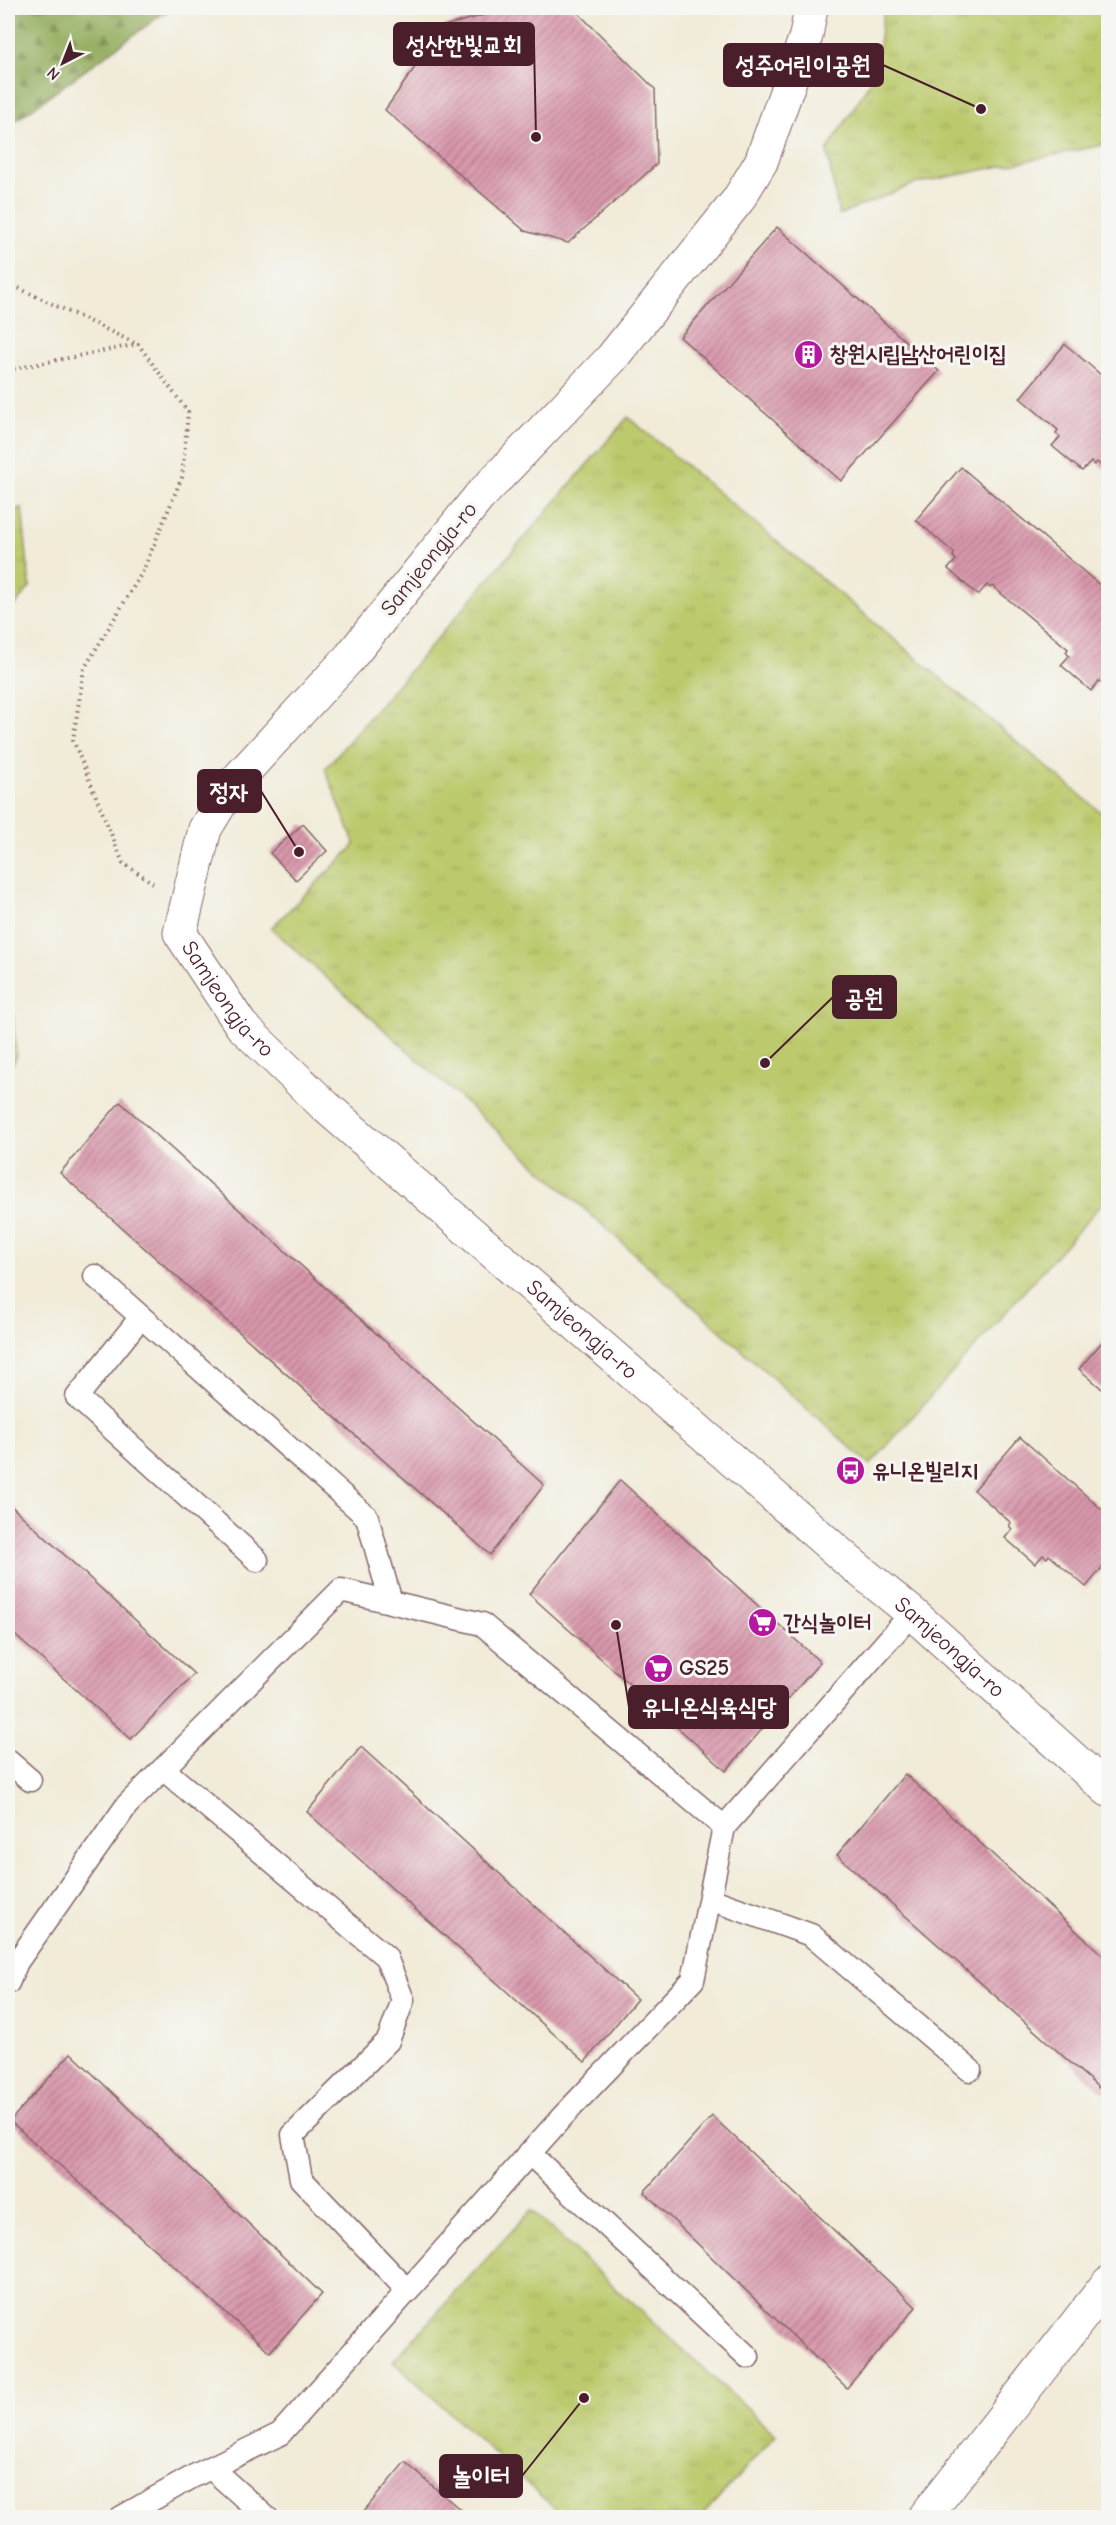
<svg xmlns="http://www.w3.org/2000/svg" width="1116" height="2525" font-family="'Comic Neue','Poor Story',sans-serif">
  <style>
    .forest { fill: url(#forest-firs); stroke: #706646; stroke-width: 1.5 }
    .park { fill: url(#park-tufts); stroke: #83744c; stroke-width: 1.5 }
    .building { fill: url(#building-hatch) }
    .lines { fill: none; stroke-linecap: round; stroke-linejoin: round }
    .lane-casing { stroke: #846668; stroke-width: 25 }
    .street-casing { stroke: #846668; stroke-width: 35 }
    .secondary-casing { stroke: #846668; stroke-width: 35 }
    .path { stroke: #846668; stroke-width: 4; stroke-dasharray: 1.5 4.5; stroke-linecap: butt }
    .lane { stroke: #fff; stroke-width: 22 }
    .street { stroke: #fff; stroke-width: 33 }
    .secondary { stroke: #fff; stroke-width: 33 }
    .labels { text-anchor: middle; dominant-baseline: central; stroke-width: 6; stroke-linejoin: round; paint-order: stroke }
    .poi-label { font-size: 22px; font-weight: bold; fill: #4a1f2b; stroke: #f6f6f2; text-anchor: start }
    .street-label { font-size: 22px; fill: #4a1f2b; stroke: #f6f6f2 }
    .leader { fill: none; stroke: #4a1f2b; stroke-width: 2 }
    .callout-dot { fill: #4a1f2b; stroke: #f6f6f2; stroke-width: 2 }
    .callout { fill: #4a1f2b; stroke: #4a1f2b; stroke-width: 2 }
    .callout-label { font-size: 24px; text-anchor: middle; font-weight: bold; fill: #fff }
  </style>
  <defs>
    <pattern id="forest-firs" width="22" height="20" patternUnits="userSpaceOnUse" patternTransform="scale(1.5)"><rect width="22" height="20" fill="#95ae60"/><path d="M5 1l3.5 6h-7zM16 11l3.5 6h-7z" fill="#7c8d4f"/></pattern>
    <pattern id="park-tufts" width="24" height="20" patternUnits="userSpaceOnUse" patternTransform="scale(1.5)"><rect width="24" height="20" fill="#bcca6d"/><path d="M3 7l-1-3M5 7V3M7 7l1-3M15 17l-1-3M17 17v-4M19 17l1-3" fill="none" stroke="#a3ad5f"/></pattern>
    <pattern id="building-hatch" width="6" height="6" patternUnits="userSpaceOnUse" patternTransform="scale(1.5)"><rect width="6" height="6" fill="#d897ab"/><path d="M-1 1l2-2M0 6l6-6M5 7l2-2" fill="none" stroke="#b17b8b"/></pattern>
  </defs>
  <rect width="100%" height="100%" fill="#f6f6f2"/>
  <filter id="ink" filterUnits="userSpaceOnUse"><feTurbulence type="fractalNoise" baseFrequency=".0167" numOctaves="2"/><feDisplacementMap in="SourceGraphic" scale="12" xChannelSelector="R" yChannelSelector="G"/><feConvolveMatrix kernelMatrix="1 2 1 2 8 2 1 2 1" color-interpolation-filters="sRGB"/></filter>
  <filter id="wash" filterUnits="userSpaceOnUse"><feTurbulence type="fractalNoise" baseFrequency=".008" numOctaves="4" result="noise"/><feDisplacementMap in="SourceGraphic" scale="24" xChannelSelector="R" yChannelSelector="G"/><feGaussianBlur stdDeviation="1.35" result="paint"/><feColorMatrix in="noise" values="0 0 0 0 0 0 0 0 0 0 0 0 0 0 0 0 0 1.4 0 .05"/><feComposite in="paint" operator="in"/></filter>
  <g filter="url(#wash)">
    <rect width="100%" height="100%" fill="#f1ebd8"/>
    <polygon class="forest" points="8,8 171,8 8,126"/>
    <g class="park">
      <polygon points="884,8 1108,8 1108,144 914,184 839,215 827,151 875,74"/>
      <polygon points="628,417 1108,818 1108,1197 870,1465 271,928 355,845 325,769"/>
      <polygon points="22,507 30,587 8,614 8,513"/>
      <polygon points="8,944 16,1058 8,1072"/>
      <polygon points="531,2210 776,2435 701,2517 564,2517 393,2361"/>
    </g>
    <g id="blocks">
      <g class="building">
        <polygon points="510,8 573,8 655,89 657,164 568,243 525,231 385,110 444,26"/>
        <polygon points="777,227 939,371 841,481 680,337"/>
        <polygon points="1065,344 1108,381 1108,472 1097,462 1094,465 1091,462 1082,471 1052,446 1060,437 1056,433 1058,430 1020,398"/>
        <polygon points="961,467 1108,592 1108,683 1106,681 1103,684 1099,681 1091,691 1061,665 1069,656 1066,652 1068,649 992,586 990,588 987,585 978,595 948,569 956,560 953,556 954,553 916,520"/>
        <polygon points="303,824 327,851 296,880 270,853"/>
        <polygon points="120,1102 544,1485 490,1555 60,1173"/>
        <polygon points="1108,1335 1108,1394 1079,1369"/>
        <polygon points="1020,1437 1108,1515 1108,1561 1086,1587 1049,1555 1047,1558 1043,1555 1035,1564 1005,1538 1012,1529 1009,1526 1011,1523 974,1490"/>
        <polygon points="620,1480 820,1662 726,1771 529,1594"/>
        <polygon points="8,1503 194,1674 131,1739 8,1629"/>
        <polygon points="361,1747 637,1999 585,2062 307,1812"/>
        <polygon points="905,1774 1108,1960 1108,2096 837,1855"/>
        <polygon points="71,2053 322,2294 270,2352 10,2121"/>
        <polygon points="712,2116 916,2307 847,2388 644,2192"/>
        <polygon points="405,2462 470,2518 358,2518"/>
      </g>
    </g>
  </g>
  <g filter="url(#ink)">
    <use href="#blocks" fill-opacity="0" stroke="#846668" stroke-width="1.5"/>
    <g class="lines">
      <defs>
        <g id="lane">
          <polyline points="95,1276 367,1517 391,1602"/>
          <polyline points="141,1317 77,1397 257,1560"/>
          <polyline points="8,1761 30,1780"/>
          <polyline points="163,1769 386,1957 403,2000 388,2041 293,2135 301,2179 408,2291"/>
          <polyline points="710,1899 811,1935 970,2070"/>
          <polyline points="8,1983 17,1962 127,1805 341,1590 482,1624 724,1827"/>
          <polyline points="529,2153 748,2357"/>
          <polyline points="211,2468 267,2518"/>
          <polyline points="120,2518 194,2476 280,2434 562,2117 693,1980 724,1827 912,1613"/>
        </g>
        <polyline id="street" points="924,2518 1108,2283"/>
        <g id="secondary">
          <path id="s1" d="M811,8l-5,28 -45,126 -23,38 -127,159 -132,138 -129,160 -119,129 -26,43 -25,104 61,92 84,81 522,454 65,53 196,177"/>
        </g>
      </defs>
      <use href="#lane" class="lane-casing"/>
      <use href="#street" class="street-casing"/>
      <use href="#secondary" class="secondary-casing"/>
      <g class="path">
        <polyline points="8,283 137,344"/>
        <polyline points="8,370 138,344 188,412 182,477 143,571 84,669 73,740 123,863 153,883"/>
      </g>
      <use href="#lane" class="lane"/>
      <use href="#street" class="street"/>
      <use href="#secondary" class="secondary"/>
    </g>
  </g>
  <defs>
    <symbol id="building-disc" viewBox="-11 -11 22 22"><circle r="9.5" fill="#b5179e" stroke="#f6f6f2"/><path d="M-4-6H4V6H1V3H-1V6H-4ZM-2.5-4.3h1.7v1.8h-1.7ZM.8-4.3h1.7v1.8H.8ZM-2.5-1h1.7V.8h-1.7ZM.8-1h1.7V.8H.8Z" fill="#fff"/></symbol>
    <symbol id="bus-disc" viewBox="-11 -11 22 22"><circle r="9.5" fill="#b5179e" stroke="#f6f6f2"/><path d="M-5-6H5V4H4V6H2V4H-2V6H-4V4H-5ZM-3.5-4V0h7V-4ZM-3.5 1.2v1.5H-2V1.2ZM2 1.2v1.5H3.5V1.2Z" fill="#fff"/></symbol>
    <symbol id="supermarket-disc" viewBox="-11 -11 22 22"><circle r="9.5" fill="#b5179e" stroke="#f6f6f2"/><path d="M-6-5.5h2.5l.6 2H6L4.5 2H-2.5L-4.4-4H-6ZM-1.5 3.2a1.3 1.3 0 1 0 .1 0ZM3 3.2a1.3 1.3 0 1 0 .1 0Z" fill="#fff"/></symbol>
  </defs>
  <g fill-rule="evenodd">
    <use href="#building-disc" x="792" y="338" width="33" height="33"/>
    <use href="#bus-disc" x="834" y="1454" width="33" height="33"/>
    <use href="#supermarket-disc" x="746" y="1606" width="33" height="33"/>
    <use href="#supermarket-disc" x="642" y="1652" width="33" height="33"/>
  </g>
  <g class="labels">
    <g class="poi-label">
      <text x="830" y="354">창원시립남산어린이집</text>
      <text x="872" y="1471">유니온빌리지</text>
      <text x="783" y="1623">간식놀이터</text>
      <text x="679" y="1668">GS25</text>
    </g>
    <g class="street-label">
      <text transform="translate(429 559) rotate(-51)">Samjeongja-ro</text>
      <text stroke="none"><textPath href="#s1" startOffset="1221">Samjeongja-ro</textPath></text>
      <text stroke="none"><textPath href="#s1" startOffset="1707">Samjeongja-ro</textPath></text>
      <text stroke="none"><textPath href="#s1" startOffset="2193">Samjeongja-ro</textPath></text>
    </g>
  </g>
  <path class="leader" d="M536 137L534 44M981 109L883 65M299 852L261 791M765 1063L833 997M616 1625L629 1707M584 2398L522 2476"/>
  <g class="callout-dot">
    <circle cx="536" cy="137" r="6"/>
    <circle cx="981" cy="109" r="6"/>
    <circle cx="299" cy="852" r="6"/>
    <circle cx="765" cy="1063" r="6"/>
    <circle cx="616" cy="1625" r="6"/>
    <circle cx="584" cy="2398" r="6"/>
  </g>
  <g class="callout">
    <rect x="394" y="23" width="140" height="42" rx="6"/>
    <rect x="724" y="44" width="159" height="42" rx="6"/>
    <rect x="198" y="770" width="63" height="42" rx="6"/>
    <rect x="833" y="976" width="63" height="42" rx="6"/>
    <rect x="629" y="1686" width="159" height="42" rx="6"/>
    <rect x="440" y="2455" width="82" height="42" rx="6"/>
  </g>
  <g class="callout-label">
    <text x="464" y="53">성산한빛교회</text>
    <text x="803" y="73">성주어린이공원</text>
    <text x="229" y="800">정자</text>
    <text x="864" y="1006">공원</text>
    <text x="709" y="1715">유니온식육식당</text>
    <text x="481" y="2484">놀이터</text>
  </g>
  <rect width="1116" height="2525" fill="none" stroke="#f6f6f2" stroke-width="30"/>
  <g transform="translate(63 63) rotate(222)" stroke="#f6f6f2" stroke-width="4.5" paint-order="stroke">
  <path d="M0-4.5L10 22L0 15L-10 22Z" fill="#4a1f2b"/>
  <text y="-9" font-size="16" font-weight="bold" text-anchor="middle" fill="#4a1f2b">N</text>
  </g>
</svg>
